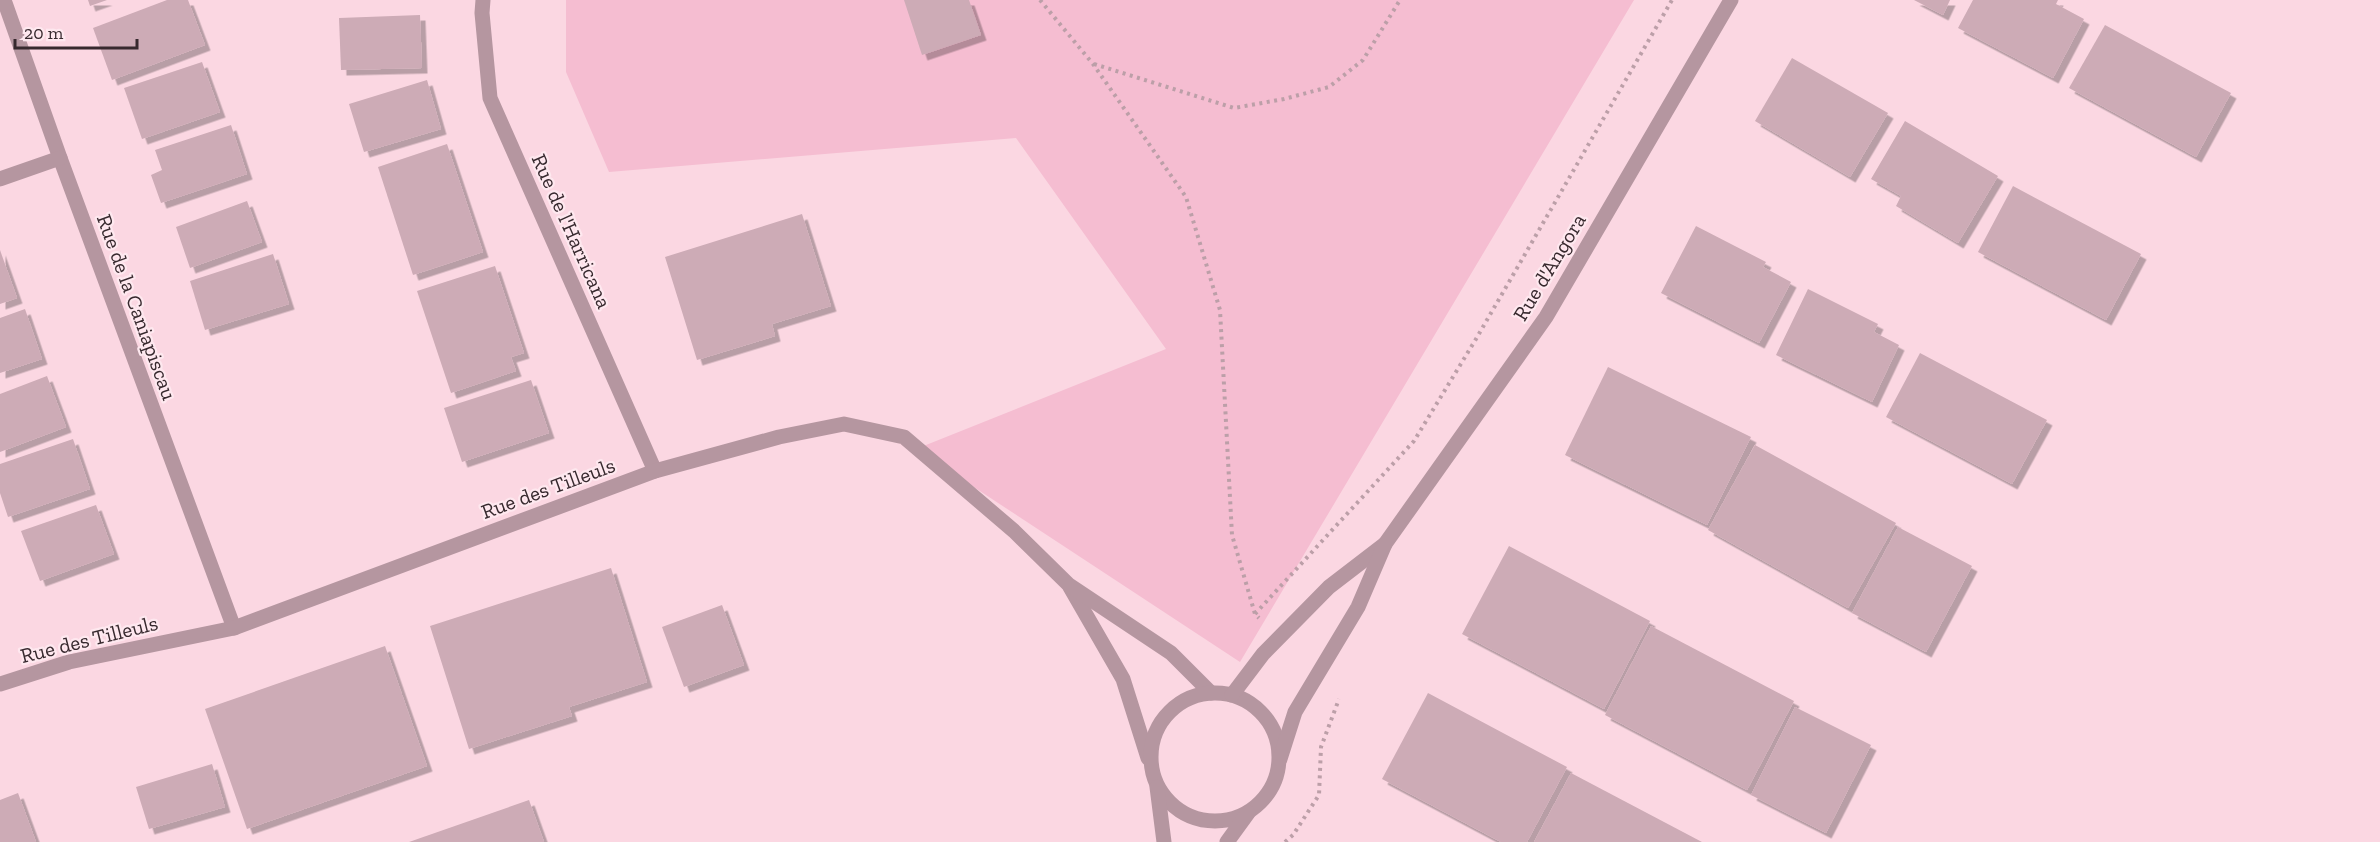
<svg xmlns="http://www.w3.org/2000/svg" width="2380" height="842" font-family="'Zilla Slab',serif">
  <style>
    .green { fill: #f5bdd1 }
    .building { fill: #cdabb6; filter: url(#shadow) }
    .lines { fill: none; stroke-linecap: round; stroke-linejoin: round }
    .path { stroke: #bc9fa8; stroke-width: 4; stroke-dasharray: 3 4.5; stroke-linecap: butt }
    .minor { stroke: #b596a0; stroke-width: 15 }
    .labels { text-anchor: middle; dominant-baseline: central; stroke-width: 4.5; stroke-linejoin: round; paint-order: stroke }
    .street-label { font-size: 21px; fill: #37292e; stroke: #fee8ef }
  </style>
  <defs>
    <filter id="shadow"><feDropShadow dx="5.5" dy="5.5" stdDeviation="0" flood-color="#0004"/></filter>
  </defs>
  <rect width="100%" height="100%" fill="#fbd7e2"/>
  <polygon class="green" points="566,0 1634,0 1240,662 916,449 1166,349 1016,138 609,172 566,72"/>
  <g class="building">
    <polygon points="88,0 107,0 90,6"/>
    <polygon points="167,0 188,0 205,45 112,80 93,28"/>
    <polygon points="904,0 969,0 981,35 922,55"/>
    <polygon points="1914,0 1950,0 1943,15"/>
    <polygon points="1973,0 2058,0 2056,4 2084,19 2053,78 1958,28"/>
    <polygon points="420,15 422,68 341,70 339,18"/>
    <polygon points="2105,25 2231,93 2196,157 2069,88"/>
    <polygon points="1792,58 1888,113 1850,177 1755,121"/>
    <polygon points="202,62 220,112 142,139 124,88"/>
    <polygon points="427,80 441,129 364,152 349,104"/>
    <polygon points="1905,121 1998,176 1958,243 1896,206 1901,196 1871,179"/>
    <polygon points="231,125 247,174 161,203 151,175 162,170 155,150"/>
    <polygon points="447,144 483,252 413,275 378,167"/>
    <polygon points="2013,186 2141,254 2106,320 1978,252"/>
    <polygon points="247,201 262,242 190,268 176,227"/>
    <polygon points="802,214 831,306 772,324 775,336 697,360 665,257"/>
    <polygon points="1696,226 1766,262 1763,267 1791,282 1759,343 1661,293"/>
    <polygon points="0,250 17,298 0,304"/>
    <polygon points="273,254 289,304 205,330 190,281"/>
    <polygon points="495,266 524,353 511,357 516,371 451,393 417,291"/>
    <polygon points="1808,289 1878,324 1874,332 1899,345 1872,402 1776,355"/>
    <polygon points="25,309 42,359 0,373 0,318"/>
    <polygon points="1920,353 2047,420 2012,484 1886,417"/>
    <polygon points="1608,367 1751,437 1707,525 1565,455"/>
    <polygon points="47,376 66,427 0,452 0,394"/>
    <polygon points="531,380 549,433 462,462 444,408"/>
    <polygon points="73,439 90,489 8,517 0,493 0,464"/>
    <polygon points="1755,445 1896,523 1848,608 1708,530"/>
    <polygon points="96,505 114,554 40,581 21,531"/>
    <polygon points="1898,527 1972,566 1926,652 1852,613"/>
    <polygon points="1509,546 1650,621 1604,709 1462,634"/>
    <polygon points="611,568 647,682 569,707 572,716 469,749 430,626"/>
    <polygon points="722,605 744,665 684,687 662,627"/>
    <polygon points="1651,626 1794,701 1747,790 1605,715"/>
    <polygon points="385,646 427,766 247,829 205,709"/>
    <polygon points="1428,693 1567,767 1527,842 1501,842 1382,779"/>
    <polygon points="1795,707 1871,745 1826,833 1751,795"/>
    <polygon points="212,764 225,807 149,829 136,787"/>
    <polygon points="1571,773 1702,842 1534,842"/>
    <polygon points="18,793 36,842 0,842 0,800"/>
    <polygon points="529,800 544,842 409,842"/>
  </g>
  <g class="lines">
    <g class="path">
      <polyline points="1040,0 1093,64 1186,197 1220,310 1232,535 1255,614 1259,618"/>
      <polyline points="1094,64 1234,108 1284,99 1329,87 1363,60 1400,0"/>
      <polyline points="1255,614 1414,441 1476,339 1672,0"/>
      <polyline points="1285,842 1293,835 1319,795 1321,747 1339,699"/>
    </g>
    <g class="minor">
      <polyline points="4,0 60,158 234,628"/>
      <polyline points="483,0 482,13 490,98 655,471"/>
      <polyline points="0,179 60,158"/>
      <polyline points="1070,587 1123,679 1148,758"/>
      <polyline points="0,684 69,662 234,628 655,471 779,437 844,424 904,437 1014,531 1069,585 1171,653 1211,693"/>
      <circle cx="1215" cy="757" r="64"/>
      <polyline points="1232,695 1263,654 1329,587 1385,544"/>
      <polyline points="1280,759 1295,712 1358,607 1385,544 1546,317 1731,0"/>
      <polyline points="1157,787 1164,842"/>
      <polyline points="1227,842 1248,813"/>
    </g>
  </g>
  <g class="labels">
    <g class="street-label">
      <text transform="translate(572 231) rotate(66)">Rue de l'Harricana</text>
      <text transform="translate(1549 267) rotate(-59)">Rue d'Angora</text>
      <text transform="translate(137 307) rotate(70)">Rue de la Caniapiscau</text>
      <text transform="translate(548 488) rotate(-20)">Rue des Tilleuls</text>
      <text transform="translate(89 639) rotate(-14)">Rue des Tilleuls</text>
    </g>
  </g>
  <path d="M15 39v9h122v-9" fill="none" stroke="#37292e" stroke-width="3"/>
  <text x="24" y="39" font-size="18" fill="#37292e" stroke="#fee8ef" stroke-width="4.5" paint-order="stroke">20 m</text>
</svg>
